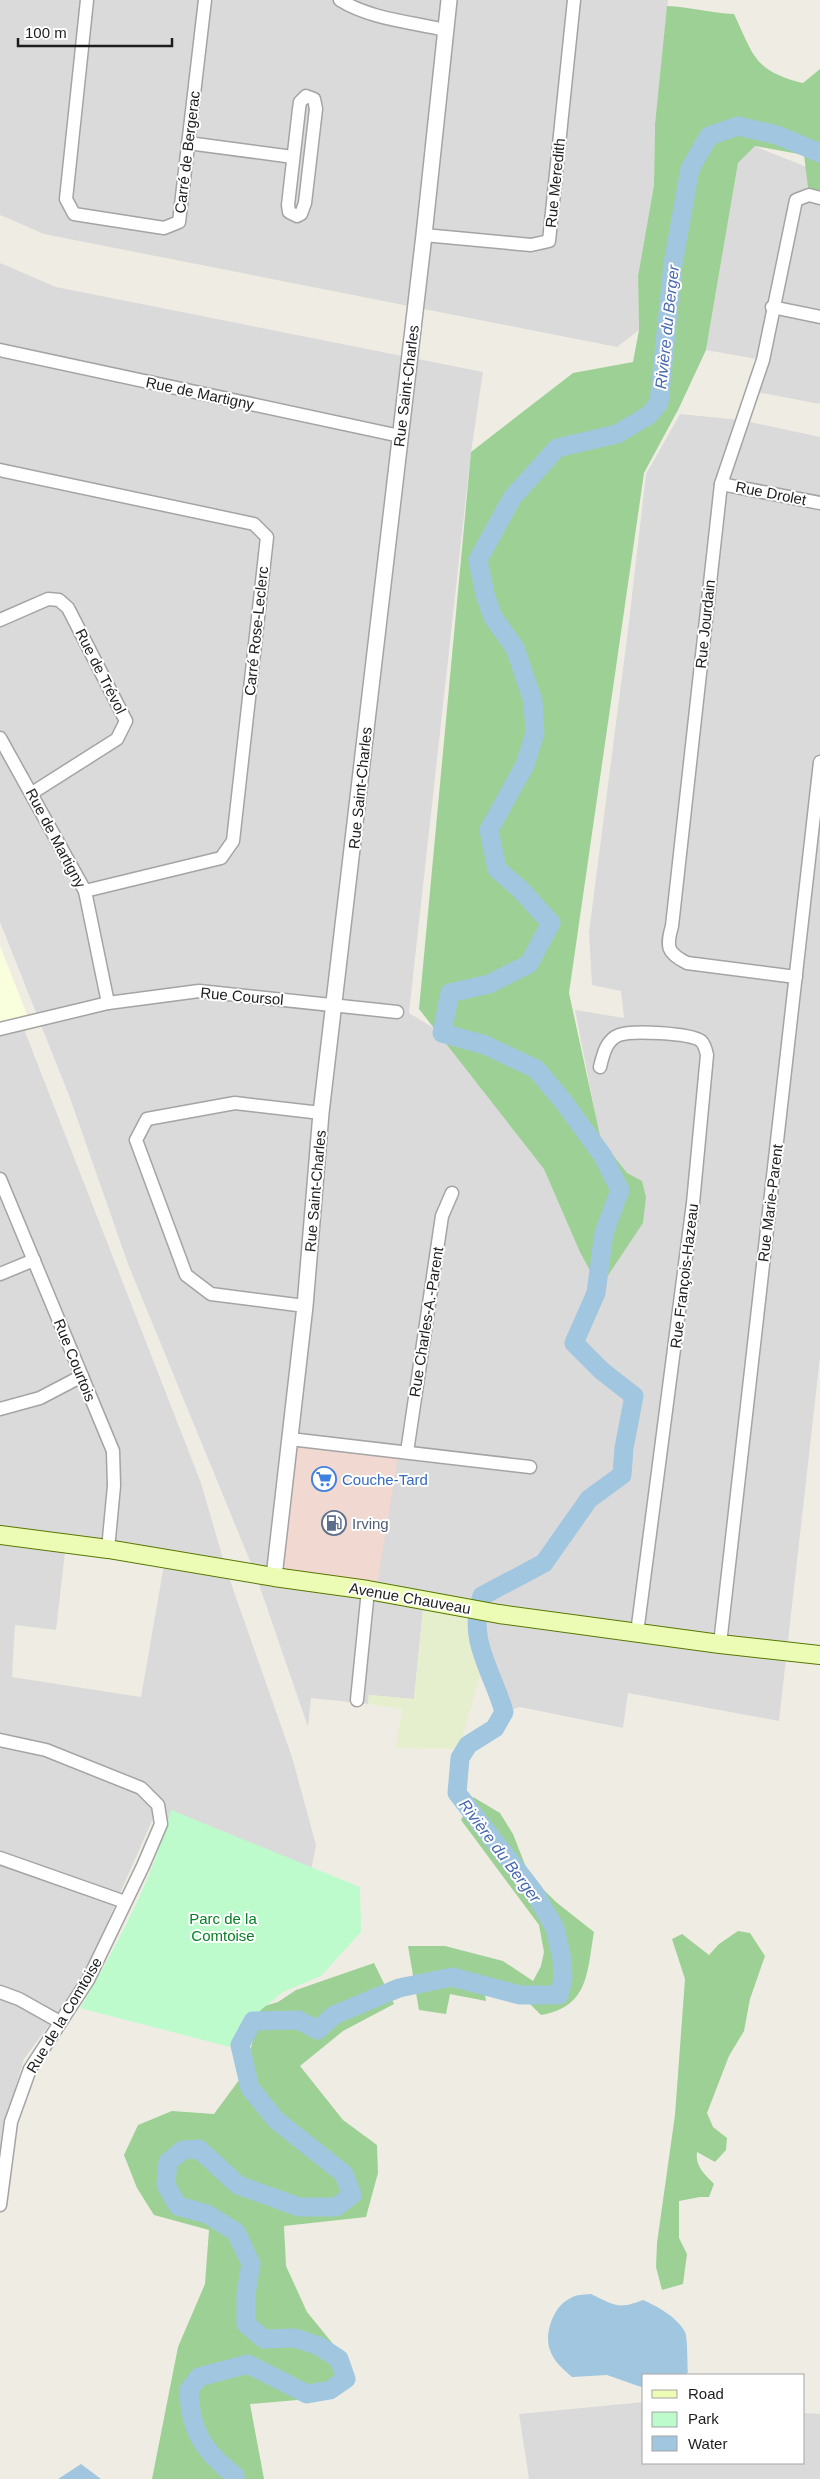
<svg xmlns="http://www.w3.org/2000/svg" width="820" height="2479" font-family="Helvetica,sans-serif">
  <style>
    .residential { fill: #dbdada; fill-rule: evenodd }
    .commercial { fill: #f1d8d1 }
    .education { fill: #f9ffdc }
    .farmland { fill: #e6efcd }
    .forest { fill: #9dd095 }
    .park { fill: #bdfbcd }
    .water { fill: #a1c6df }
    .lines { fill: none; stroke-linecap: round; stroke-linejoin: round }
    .river { stroke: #a1c6df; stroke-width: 19 }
    .minor-casing { stroke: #a4a4a4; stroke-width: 15 }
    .tertiary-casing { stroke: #a4a4a4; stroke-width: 18 }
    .secondary-casing { stroke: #577800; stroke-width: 20 }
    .minor { stroke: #fff; stroke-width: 12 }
    .tertiary { stroke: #fff; stroke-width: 15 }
    .secondary { stroke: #ecfcb4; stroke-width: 18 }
    .labels { text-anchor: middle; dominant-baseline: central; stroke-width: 4; stroke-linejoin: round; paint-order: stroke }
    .street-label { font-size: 15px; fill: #1d1d1d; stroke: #fff }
    .shop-label { font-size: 15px; fill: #366cbe; stroke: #fff; text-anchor: start }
    .service-label { font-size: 15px; fill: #4e5e75; stroke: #fff; text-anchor: start }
    .park-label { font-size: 15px; fill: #078026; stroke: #fff }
    .water-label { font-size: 16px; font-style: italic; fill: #4669b1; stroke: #fff }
  </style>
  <rect width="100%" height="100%" fill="#efede3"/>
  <g class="residential">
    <polygon points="0,0 668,0 655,124 654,185 638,276 639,330 617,347 44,234 0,215"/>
    <polygon points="754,146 807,167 809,195 820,198 820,404 751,391 762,360 706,350 738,163"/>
    <polygon points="0,263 56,287 483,372 471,452 409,1013 442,1033 603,1154 575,1010 624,1018 621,991 592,985 589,932 628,630 646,474 680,414 741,420 820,437 820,1357 779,1721 628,1693 623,1728 520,1707 504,1712 497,1687 484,1662 476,1624 477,1610 424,1600 414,1699 369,1695 368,1704 311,1698 308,1727 255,1573 128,1264 70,1098 0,922"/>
    <path d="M22,1024l179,459 25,86 66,188 24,88 -5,26 -157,-55 -72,164 -58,79 -16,54 -8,51v-1135zM66,1543l99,16 -24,138 -129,-20 3,-52 41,5z"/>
    <polygon points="644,2402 644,2463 804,2463 804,2413 820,2414 820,2479 529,2479 519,2414"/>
  </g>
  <polygon class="commercial" points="290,1439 399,1451 376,1591 274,1577"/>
  <polygon class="education" points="0,946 30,1022 0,1029"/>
  <polygon class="farmland" points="424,1600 477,1610 476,1624 484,1662 459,1749 396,1748 402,1709 368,1704 369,1695 414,1699"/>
  <g class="forest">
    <path d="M667,6c23,1 44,7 67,8 20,42 20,57 69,69l17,-14v129l-11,-3 -5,-40 -49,-9 -17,17 -32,187 -27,58 -35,65 -75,520 32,147 26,33 15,8 4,16 -3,26 -46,69 -4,-16 -13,-24 -36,-83 -125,-160 52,-557 102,-79 60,-11 6,-32 -1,-54 16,-91 1,-61z"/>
    <path d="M473,1797l27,16 13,21 16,41 27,27 38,30c-7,40 -5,75 -53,83l-12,-12 -44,-8 1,6 -36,-7 -4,20 -27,-4 -11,-64h37l58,15 30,20 8,-15 3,-14 -5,-27 -78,-105z"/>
    <path d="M738,1931l12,2 15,23 -15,43 -6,32 -15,25 -22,57 6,14 14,11 -1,12 -11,12 -18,-10c-2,14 7,22 17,32l-5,13h-9l-21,4v37l8,16 -4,30 -21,6 -6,-23 1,-24 18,-128 10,-136 -13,-40 10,-5 27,21 10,-11z"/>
    <polygon points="374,1963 394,2004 343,2031 300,2066 343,2120 377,2145 378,2173 366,2217 284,2226 286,2266 307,2312 347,2361 332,2397 250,2404 264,2479 152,2479 178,2347 205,2284 209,2230 154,2215 137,2188 124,2155 138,2125 172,2111 214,2114 245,2072 261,2007 278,2002 296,1990"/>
  </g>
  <path class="park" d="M171,1810l189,77 1,45 -40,44 -38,16 -37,30 -16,25 -150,-39c37,-63 72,-127 91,-198z"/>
  <g class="water">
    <path d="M591,2294c23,11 27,16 52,6 14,6 34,17 42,32 3,7 2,30 3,40l-3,3h-41v13l-37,-13 -35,2c-9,-8 -18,-15 -22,-27 -6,-16 3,-43 19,-51 7,-5 14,-4 22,-5z"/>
    <polygon points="81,2464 101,2479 58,2479"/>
  </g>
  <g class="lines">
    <path class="river" d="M235,2479v-3c-31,-25 -45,-44 -46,-86l10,-13 49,-13 59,30 23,-4 16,-11 -7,-20 -20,-13 -24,-8 -31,1 -18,-15v-30l5,-30 -15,-32 -29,-18 -29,-8 -12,-21 2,-23 15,-12 16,-1 39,36 61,22h37l16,-12 -8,-21 -68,-54 -26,-32 -10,-43 13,-24 45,-1 20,10 16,-15 65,-27 53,-11 68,18h39l4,-16 -1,-20 -7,-31 -21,-36 -77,-99 3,-35 8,-13 27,-17 9,-16c-11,-40 -38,-73 -22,-116l62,-33 45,-64 33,-24 2,-27 10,-52 -32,-25 -28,-28 22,-50 8,-60 16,-43 -17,-34 -40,-55 -27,-32 -51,-24 -43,-12 8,-40 39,-9 40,-20 22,-41 -30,-33 -24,-21 -8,-39 36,-65 10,-32 -2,-32 -18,-53 -22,-31 -8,-23 -7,-34 34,-62 45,-50 60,-14 32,-19 10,-12 14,-139 17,-95 19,-33 29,-10 39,9 43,18"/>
    <defs>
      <g id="minor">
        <polyline points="87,0 66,199 74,214 164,228 179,222 205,0"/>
        <path d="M340,0c30,19 71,22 105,30"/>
        <polygon points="306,96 314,99 316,109 305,203 301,214 297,216 289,212 288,205 299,109 300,102"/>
        <polyline points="188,143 293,157"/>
        <polyline points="424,235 531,245 549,241 574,0"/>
        <polyline points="772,307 820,317"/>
        <polyline points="0,350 400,436"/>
        <polyline points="0,470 254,524 267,537 233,841 221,858 85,891"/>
        <polyline points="721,484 820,503"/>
        <polyline points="0,620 48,599 59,600 68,608 126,721 117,739 32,793"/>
        <polyline points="0,738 85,891 108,1003"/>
        <path d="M796,977l-109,-14c-20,-10 -21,-16 -15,-37l49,-442 42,-124 33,-160 13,-5 11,3"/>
        <polyline points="0,1029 108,1003 199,991 397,1012"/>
        <path d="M600,1067c3,-12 6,-27 19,-32 13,-5 71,-2 82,6 4,4 5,9 6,14l-14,148 -56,430"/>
        <polyline points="0,1179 113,1451 114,1486 108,1549"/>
        <polyline points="0,1274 34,1260"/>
        <polyline points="305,1306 211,1294 186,1275 136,1140 147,1119 235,1103 321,1113"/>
        <polyline points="0,1409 40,1398 82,1376"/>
        <polyline points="290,1439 530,1467"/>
        <polyline points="407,1452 442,1216 452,1193"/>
        <polyline points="720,1644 820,762"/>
        <polyline points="357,1700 368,1590"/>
        <polyline points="0,1740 46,1750 141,1788 158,1805 161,1824 143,1866 88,1980 30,2069 11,2122 0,2205"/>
        <polyline points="0,1858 125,1902"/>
        <polyline points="0,1992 19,1999 60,2022"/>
      </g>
      <polyline id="tertiary" points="274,1577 305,1306 321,1113 424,235 449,0"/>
      <polyline id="secondary" points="0,1535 108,1549 274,1577 368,1590 499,1614 720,1644 820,1655"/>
    </defs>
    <use href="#minor" class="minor-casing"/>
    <use href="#tertiary" class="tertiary-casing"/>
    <use href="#secondary" class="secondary-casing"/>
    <use href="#minor" class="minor"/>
    <use href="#tertiary" class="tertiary"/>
    <use href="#secondary" class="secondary"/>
  </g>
  <defs>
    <symbol id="supermarket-ring" viewBox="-11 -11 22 22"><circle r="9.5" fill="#fff" stroke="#3f7fe0" stroke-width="1.5"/><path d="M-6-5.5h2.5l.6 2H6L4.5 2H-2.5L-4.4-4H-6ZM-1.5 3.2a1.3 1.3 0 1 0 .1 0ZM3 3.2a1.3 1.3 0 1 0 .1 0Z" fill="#3f7fe0"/></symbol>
    <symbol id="fuel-ring" viewBox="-11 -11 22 22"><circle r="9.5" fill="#fff" stroke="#5c6f8a" stroke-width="1.5"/><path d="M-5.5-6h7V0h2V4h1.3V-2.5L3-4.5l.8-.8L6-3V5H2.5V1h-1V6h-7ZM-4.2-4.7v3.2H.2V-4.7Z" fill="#5c6f8a"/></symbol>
  </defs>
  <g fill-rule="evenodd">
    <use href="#supermarket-ring" x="310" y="1465" width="28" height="28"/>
    <use href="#fuel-ring" x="320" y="1509" width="28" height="28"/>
  </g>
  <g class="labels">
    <g class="street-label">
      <text transform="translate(187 152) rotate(-83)">Carré de Bergerac</text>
      <text transform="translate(555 183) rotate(-84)">Rue Meredith</text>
      <text transform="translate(406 386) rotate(-83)">Rue Saint-Charles</text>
      <text transform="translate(200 393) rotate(12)">Rue de Martigny</text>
      <text transform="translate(771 493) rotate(11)">Rue Drolet</text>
      <text transform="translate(705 624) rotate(-84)">Rue Jourdain</text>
      <text transform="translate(256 631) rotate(-84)">Carré Rose-Leclerc</text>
      <text transform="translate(101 671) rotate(63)">Rue de Trévol</text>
      <text transform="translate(360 788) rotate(-84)">Rue Saint-Charles</text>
      <text transform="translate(56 838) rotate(62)">Rue de Martigny</text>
      <text transform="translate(242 996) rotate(5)">Rue Coursol</text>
      <text transform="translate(315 1191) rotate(-85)">Rue Saint-Charles</text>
      <text transform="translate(770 1203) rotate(-83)">Rue Marie-Parent</text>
      <text transform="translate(684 1276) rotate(-83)">Rue François-Hazeau</text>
      <text transform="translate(426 1322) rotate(-81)">Rue Charles-A.-Parent</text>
      <text transform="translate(75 1360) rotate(68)">Rue Courtois</text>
      <text transform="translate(410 1598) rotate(10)">Avenue Chauveau</text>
      <text transform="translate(64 2015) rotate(-59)">Rue de la Comtoise</text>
    </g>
    <g class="shop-label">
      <text x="342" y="1479">Couche-Tard</text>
    </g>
    <g class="service-label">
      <text x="352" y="1523">Irving</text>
    </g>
    <g class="park-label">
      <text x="223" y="1918">Parc de la<tspan x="223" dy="17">Comtoise</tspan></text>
    </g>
    <g class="water-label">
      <text transform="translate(667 327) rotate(-84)">Rivière du Berger</text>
      <text transform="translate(500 1851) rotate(53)">Rivière du Berger</text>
    </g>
  </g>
  <rect x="642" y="2374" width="162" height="90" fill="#ffffff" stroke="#a5a5a5"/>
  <rect x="652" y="2390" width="25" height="8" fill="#ecfcb4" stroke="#a5a5a5"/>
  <text x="688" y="2399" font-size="15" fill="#1d1d1d">Road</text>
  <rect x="652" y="2412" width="25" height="15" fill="#bdfbcd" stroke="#a5a5a5"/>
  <text x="688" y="2424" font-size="15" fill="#1d1d1d">Park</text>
  <rect x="652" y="2436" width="25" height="15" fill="#a1c6df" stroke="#a5a5a5"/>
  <text x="688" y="2449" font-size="15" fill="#1d1d1d">Water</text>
  <path d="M18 38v8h154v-8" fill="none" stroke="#1d1d1d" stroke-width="2.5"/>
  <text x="25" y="38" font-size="15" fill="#1d1d1d" stroke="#ffffff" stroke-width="4" paint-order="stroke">100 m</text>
</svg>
